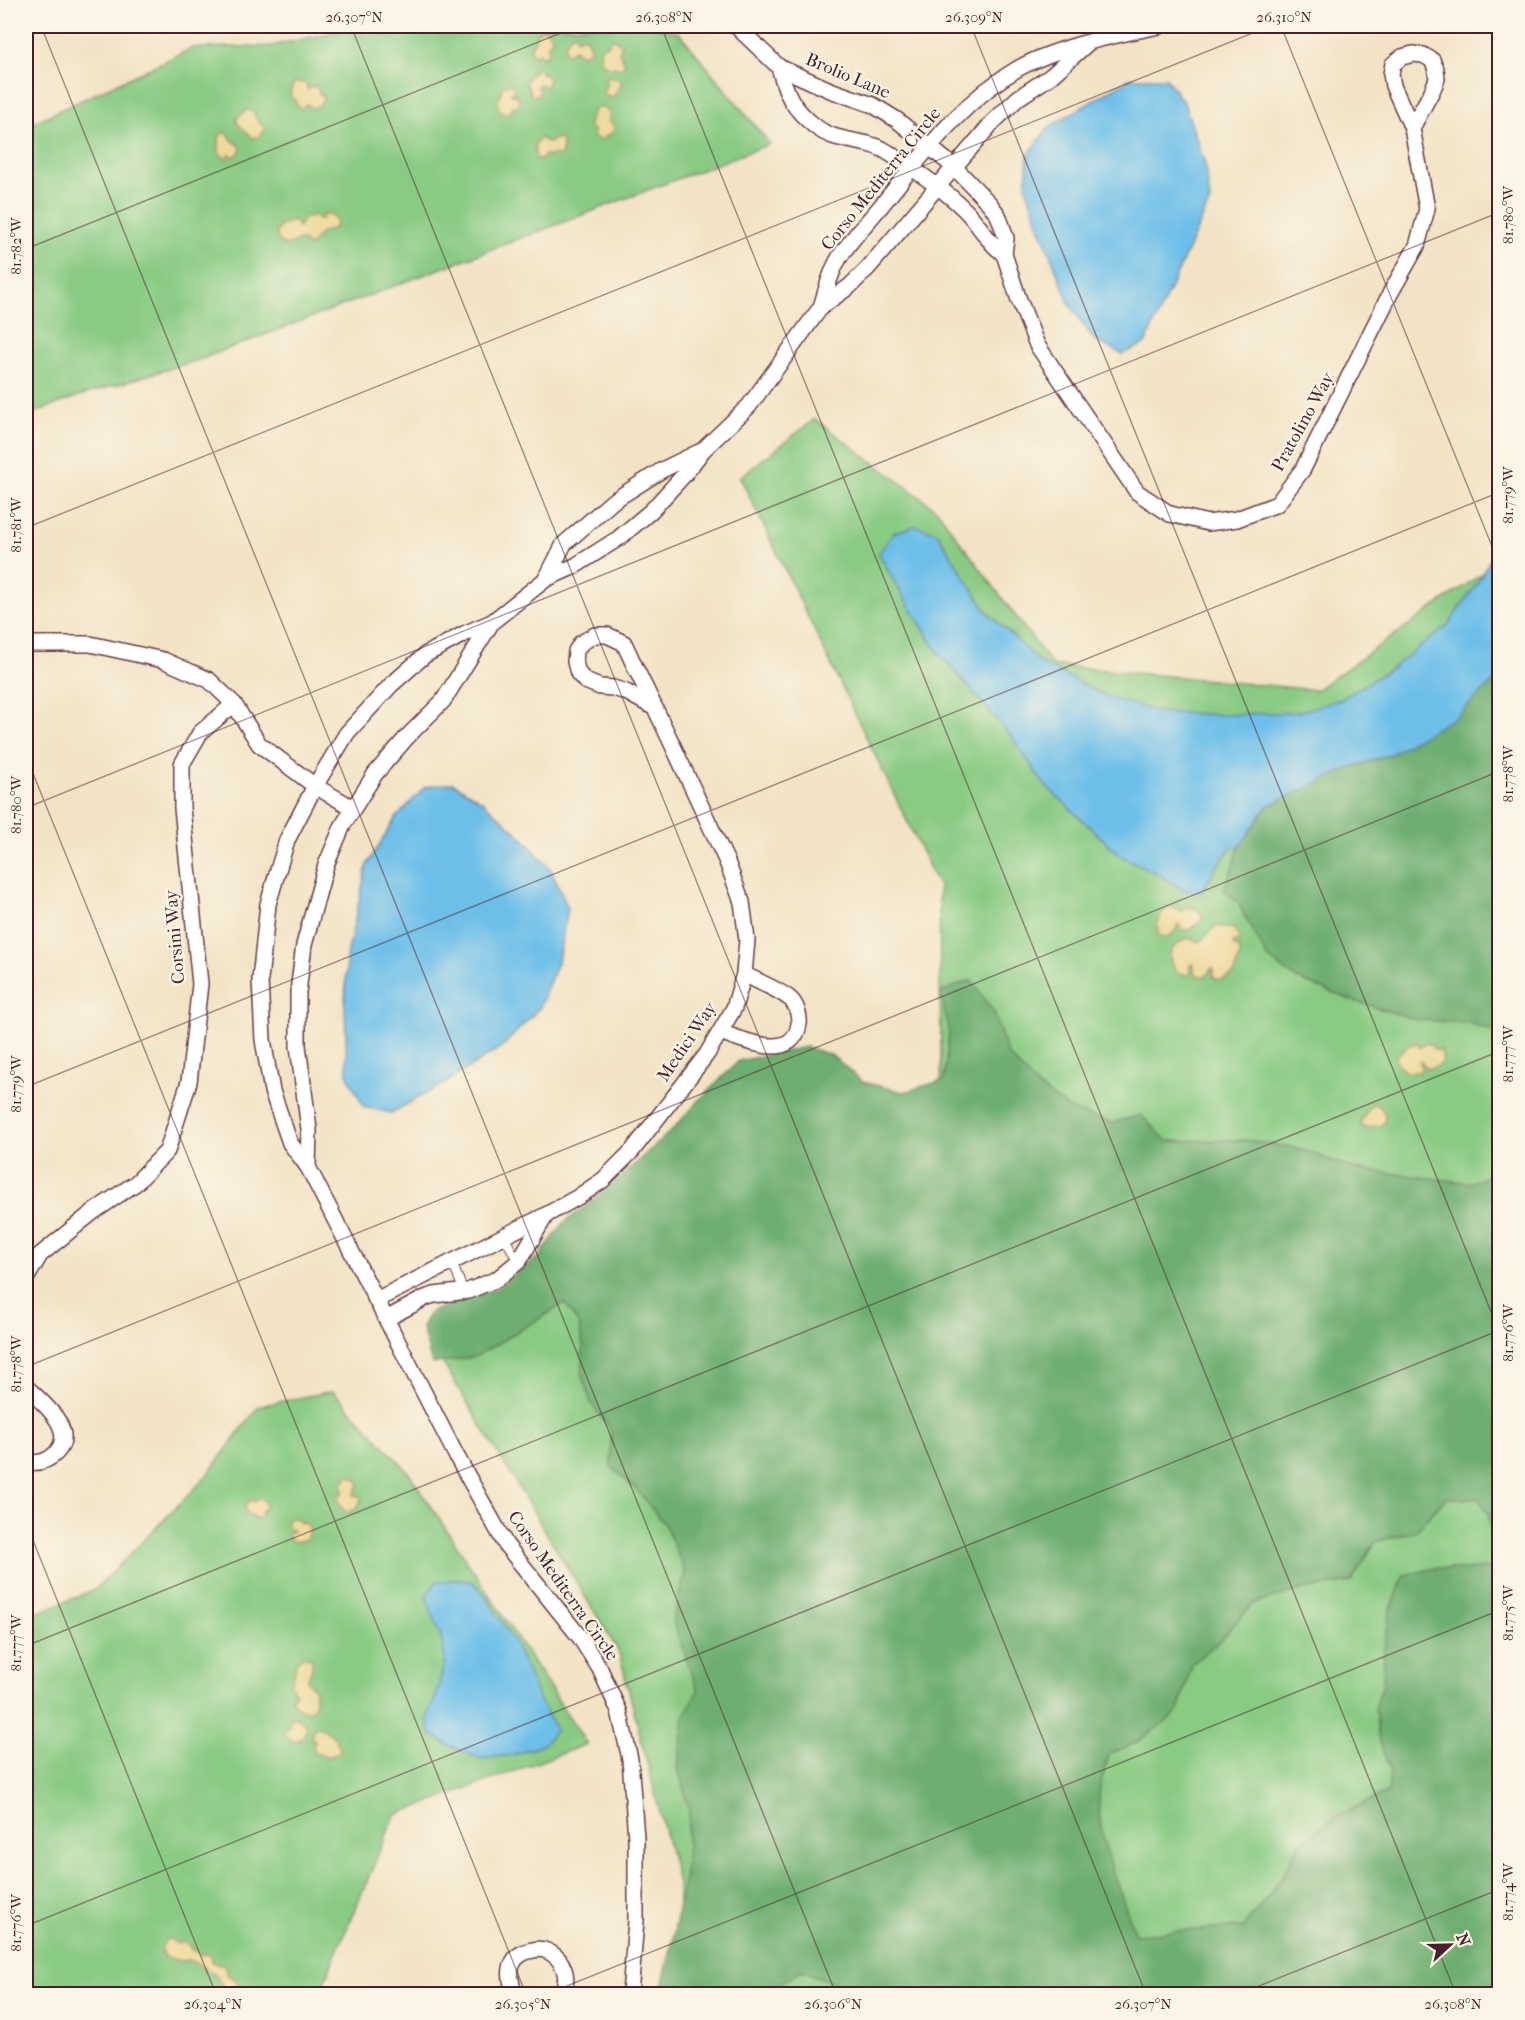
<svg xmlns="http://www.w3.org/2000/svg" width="1525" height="2020" font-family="'IM FELL French Canon',serif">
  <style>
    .green { fill: #89cb83; stroke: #6a7557; stroke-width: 1.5 }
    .forest { fill: #6eaf71; stroke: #5c674e; stroke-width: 1.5 }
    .sand { fill: #eeda9e; stroke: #9c7c64; stroke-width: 1.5 }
    .water { fill: #6dbfe9; stroke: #5c6f8a; stroke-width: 1.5 }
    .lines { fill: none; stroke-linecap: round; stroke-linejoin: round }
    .lane-casing { stroke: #633c42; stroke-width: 10 }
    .street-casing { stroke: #633c42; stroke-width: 18 }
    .lane { stroke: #fff; stroke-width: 8 }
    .street { stroke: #fff; stroke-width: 15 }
    .ticks { fill: none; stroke: #4a1f2b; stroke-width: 1.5; stroke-opacity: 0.45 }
    .labels { text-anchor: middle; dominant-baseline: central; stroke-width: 4.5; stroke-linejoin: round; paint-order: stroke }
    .street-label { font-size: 18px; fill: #4a1f2b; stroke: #fcf5e5 }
    .neatline { fill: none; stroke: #4a1f2b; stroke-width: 2 }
    .ticks-label { font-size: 15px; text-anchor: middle; fill: #4a1f2b }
  </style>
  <rect width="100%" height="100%" fill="#fcf5e5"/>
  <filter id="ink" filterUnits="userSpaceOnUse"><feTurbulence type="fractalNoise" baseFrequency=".0167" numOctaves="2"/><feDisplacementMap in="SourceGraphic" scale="12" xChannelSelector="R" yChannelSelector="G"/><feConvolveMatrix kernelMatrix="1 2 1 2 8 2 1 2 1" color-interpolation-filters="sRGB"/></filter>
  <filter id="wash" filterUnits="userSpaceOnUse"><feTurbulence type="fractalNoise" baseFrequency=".008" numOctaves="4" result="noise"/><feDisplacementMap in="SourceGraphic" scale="24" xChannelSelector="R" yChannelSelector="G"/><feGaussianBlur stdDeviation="1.35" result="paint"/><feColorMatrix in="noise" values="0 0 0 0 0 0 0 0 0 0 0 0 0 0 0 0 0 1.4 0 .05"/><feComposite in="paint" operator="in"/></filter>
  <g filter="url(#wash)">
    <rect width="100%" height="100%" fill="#f2e3c5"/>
    <g class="green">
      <polygon points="362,26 655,26 679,33 770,144 201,359 76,397 26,416 26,126 193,48 271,46"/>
      <polygon points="815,419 936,509 1052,665 1316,690 1499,562 1499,1994 680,1994 678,1883 619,1652 435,1350 942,1139 939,887 740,477"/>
      <polygon points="333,1391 409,1473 587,1744 395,1815 319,1994 26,1994 26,1617 96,1589 204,1479 259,1406"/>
    </g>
    <g class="forest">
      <polygon points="1499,677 1499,1033 1468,1023 1418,1020 1351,1000 1297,979 1267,957 1238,903 1224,890 1240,846 1267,806 1350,768 1391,754 1454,718"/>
      <path d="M971,980l23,32 13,41 28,31 36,26 41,13 29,-8 26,26 79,-1 55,9 54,20 115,14 29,-11v371l-7,-5 -4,-26 -10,-14h-32l-30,33 -41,11 -24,40 -50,8 -48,14 -35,38 -25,21 -16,50 -41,30 -27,11c-3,13 -9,28 -10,41 -2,48 22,95 36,139l108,-7 36,-45 21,-39 39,-28 49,-23 2,-22 -11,-28 -4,-33 8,-26 1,-34 6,-37 14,-37 32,-7 29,2 34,-3v427h-649l-6,-7 -43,-17 -38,24h-103l11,-45 14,-76 4,-62 -11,-43 6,-52 14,-25 -25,-69 12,-50 -20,-47 -28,-35 -26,-23v-37l-20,-27 -9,-27 1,-30 -4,-21 -14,-22 -90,54 -43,7 -10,-37 8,-15 65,-23 44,-32 25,-34 40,-31 67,-61 38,-41 30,-29 67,-14 25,8 32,27 41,10 40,-12 5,-47 -8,-41z"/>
    </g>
    <g class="sand">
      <polygon points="542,29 547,30 553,38 548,44 548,54 542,57 539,52 535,56 531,52 531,46 535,40 536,34"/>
      <polygon points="571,34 576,35 577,39 582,36 586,37 591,50 581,55 574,49 568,53 566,53 564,46"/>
      <polygon points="612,38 622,44 619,53 625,63 622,68 609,67 602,63 600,52 601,47 608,45 610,39"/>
      <polygon points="537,68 540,68 541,73 547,76 549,80 546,87 540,84 537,86 540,91 539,94 534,96 531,94 526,83 528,77"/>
      <path d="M607,76l12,3 3,4 -9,15 -7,-2c-3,-6 -2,-8 1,-13l-2,-5z"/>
      <polygon points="297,82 306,83 308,90 311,87 318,87 319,93 324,97 320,105 312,108 307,104 301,109 299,108 290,93 293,84"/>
      <polygon points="510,84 513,86 514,90 511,95 516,95 520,102 517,106 513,106 511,112 506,114 499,110 497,101 500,97 502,86"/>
      <path d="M599,106l10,5v10l6,6 -3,6 -12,7 -7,-3 1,-6 -5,-3c0,-9 3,-17 10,-22z"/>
      <path d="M246,110l7,1 5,11 7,5c-1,7 -5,10 -12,11l-16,-15v-5z"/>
      <polygon points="225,132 228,133 232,140 240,146 241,150 235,157 229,154 227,159 219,153 219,137"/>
      <path d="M540,138l9,5 7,-5 6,2v15l-4,1 -4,-2 -5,3 -3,-3 -5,6 -4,-1c-4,-6 -3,-16 3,-21z"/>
      <path d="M324,213l9,2 4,8 -3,5 -13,5 -12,14 -6,-6 -4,-1c-13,9 -19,7 -23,-8l5,-7 13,-4 3,2v3l2,1 4,-8 10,-4 8,5z"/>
      <path d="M1172,907l10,4 9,-4 9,4 2,9 -13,10h-7l-4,-6c-3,10 -10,17 -20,10 -1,-14 0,-23 14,-27z"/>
      <path d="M1218,926l16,3 6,9 -2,3 -5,2v2l6,3 1,7 -7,20 -11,5 -7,-1 -2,-3v-8h-2l-4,8h-10l-3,-4v-8l-4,1v8l-3,2c-14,-1 -23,-18 -12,-29 3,-4 9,-5 13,-8 4,1 6,4 10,4 6,0 11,-14 20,-16z"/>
      <polygon points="1415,1043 1420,1047 1427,1043 1431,1045 1435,1050 1441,1050 1443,1060 1440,1065 1429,1069 1420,1061 1421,1070 1419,1072 1407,1073 1397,1063 1396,1056 1409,1045"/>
      <path d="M1373,1104c9,0 17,15 8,21 -3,2 -6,1 -9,2 -7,1 -8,2 -12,-4l10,-17z"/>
      <path d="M348,1476h3l7,4 1,4 -5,11 6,1 2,3 -6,10 -9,3c-6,-2 -9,-11 -9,-17l5,-2 -1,-9z"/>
      <polygon points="259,1498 265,1502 266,1508 262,1510 261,1517 257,1519 246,1513 245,1508 246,1504 252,1500 255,1502"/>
      <polygon points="295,1517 301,1523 307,1524 309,1529 307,1538 298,1542 290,1540 288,1533 293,1531 286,1525 288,1519"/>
      <path d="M302,1656l9,2c4,12 -1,12 -4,22l8,10v17c-8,8 -19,1 -24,-8l5,-6c-6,-7 -7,-11 -1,-20 0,-7 0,-12 7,-17z"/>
      <polygon points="293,1716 304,1722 307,1727 303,1737 295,1742 285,1736 284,1732 289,1727 289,1722"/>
      <path d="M317,1727c11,3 23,12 23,24 -7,7 -17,6 -25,1l-2,-5 2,-7 -4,-2 2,-9z"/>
      <polygon points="166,1939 170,1939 177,1944 182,1942 187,1943 194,1951 198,1951 201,1955 207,1953 211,1955 213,1963 224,1964 227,1975 238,1981 238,1986 241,1994 229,1994 214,1974 202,1967 189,1960 181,1961 165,1957 161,1950"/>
    </g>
    <g class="water">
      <polygon points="1131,78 1166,78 1184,103 1205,164 1210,201 1145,344 1122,354 1094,340 1070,305 1039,226 1026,187 1028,155 1049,127"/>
      <polygon points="916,526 937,533 988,613 1041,663 1110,698 1159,712 1225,715 1298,712 1342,699 1395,666 1448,625 1478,582 1499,543 1499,677 1454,718 1391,754 1350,768 1267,806 1240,846 1231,848 1215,869 1201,893 1182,890 1158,874 1121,856 1044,784 1011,736 938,652 894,581 879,553 895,532"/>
      <polygon points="453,783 482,801 523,838 551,870 568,908 558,960 540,1007 503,1046 447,1082 391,1113 364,1107 347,1074 345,1002 347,956 367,865 395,819 425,787"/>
      <polygon points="458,1580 473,1582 483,1592 514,1641 540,1701 556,1730 543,1745 512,1755 481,1759 448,1745 430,1734 427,1717 437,1694 445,1660 441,1637 426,1596 437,1581"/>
    </g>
  </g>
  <g filter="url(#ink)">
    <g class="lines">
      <defs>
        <g id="lane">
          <polyline points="504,1236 518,1262"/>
          <polyline points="452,1262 464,1292"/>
        </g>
        <g id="street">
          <polyline points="736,26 779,67 830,90 873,105 897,120 954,167 989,203 998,215 1002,226 1006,238 1004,254 1018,297 1037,345 1137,492 1170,514 1208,523 1237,519 1277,504 1303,469 1391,292 1417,246 1427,209 1412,128 1432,91 1437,79 1436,69 1432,60 1423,55 1413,54 1402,57 1393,64 1391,74 1393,86 1412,128"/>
          <path d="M1088,43l-37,33 -33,22 -26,25 -124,145 -18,18 -29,21c5,-15 9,-34 17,-47 10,-18 29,-37 43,-54 41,-50 80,-105 138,-138 38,-21 96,-33 140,-42"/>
          <path d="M779,67c8,29 13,41 37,60 21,17 51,11 73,26 25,16 55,36 76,57 15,15 22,32 39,44"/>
          <polyline points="546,579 564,544 613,501 662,470 699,452"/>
          <polyline points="492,622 464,634 425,655 391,685 347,733 315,786 287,840 268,904 260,980 263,1040 272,1091 290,1143 308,1167 457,1457 506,1545 579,1636 600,1669 619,1711 630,1759 636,1838 636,1921 630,1994"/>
          <polyline points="26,644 90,644 163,660 209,680 234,704 259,744 315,786 353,808"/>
          <path d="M720,1032c23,8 73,31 79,-8 1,-8 -3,-21 -10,-26 -13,-10 -31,-16 -45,-24"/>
          <polyline points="308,1167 309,1129 298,1046 298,992 304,945 326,865 343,825 375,774 408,736 443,701 492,622 546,579 575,566 619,538 651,511 684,475 703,450 749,406 821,307"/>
          <polyline points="26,1279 40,1255 93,1212 136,1183 167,1151 189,1082 200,984 182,808 182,764 200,733 234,704"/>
          <polyline points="376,1300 546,1215 578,1197 603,1180 632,1151 707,1054 734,1008 744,974 747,940 742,902 727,862 673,746 655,708 636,669 624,643 607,635 595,635 581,643 576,651 575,662 578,673 585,681 600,687 613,688 626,692 655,708"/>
          <polyline points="386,1319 425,1298 434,1295 468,1291 497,1279 519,1261 546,1215"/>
          <path d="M26,1387c16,15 52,43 30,66 -9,9 -18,11 -30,9"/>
          <path d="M515,1994c-8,-20 -7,-40 18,-44 4,-1 9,-1 14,1 17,7 24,28 14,43"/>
        </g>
      </defs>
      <use href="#lane" class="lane-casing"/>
      <use href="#street" class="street-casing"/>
      <use href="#lane" class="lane"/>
      <use href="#street" class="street"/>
    </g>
  </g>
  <path class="ticks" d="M41,26l795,1968M351,26l795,1968M661,26l795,1968M971,26l529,1308M1281,26l219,540M26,249l552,-223M26,528l1244,-502M26,756l500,1238M26,808l1474,-596M26,1087l1474,-595M26,1367l1474,-596M26,1523l190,471M26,1646l1474,-595M26,1926l1474,-596M547,1994l953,-384M1239,1994l261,-105"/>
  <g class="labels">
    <g class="street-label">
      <text transform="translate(848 76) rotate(23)">Brolio Lane</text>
      <text transform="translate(881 179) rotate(-51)">Corso Mediterra Circle</text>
      <text transform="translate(1303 422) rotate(-61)">Pratolino Way</text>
      <text transform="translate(175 937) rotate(-95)">Corsini Way</text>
      <text transform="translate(687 1042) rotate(-56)">Medici Way</text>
      <text transform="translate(563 1586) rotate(55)">Corso Mediterra Circle</text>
    </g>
  </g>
  <rect width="1525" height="2020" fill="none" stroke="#fcf5e5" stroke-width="66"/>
  <g transform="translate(1450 1945) rotate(68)" stroke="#fcf5e5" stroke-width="4.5" paint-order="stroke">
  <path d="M0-4.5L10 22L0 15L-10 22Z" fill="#4a1f2b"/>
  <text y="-9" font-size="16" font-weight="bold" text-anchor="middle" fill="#4a1f2b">N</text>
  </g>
  <rect x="33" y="33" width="1459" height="1954" class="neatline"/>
  <g class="ticks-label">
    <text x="354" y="22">26.307°N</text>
    <text x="664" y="22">26.308°N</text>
    <text x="974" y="22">26.309°N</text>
    <text x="1284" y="22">26.310°N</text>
    <text transform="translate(1508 215) rotate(-90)" y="5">81.780°W</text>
    <text transform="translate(16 246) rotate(-90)" y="5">81.782°W</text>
    <text transform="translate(1508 495) rotate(-90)" y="5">81.779°W</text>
    <text transform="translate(16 525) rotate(-90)" y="5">81.781°W</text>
    <text transform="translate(1508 774) rotate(-90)" y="5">81.778°W</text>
    <text transform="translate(16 805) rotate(-90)" y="5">81.780°W</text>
    <text transform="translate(1508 1054) rotate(-90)" y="5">81.777°W</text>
    <text transform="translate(16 1084) rotate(-90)" y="5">81.779°W</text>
    <text transform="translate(1508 1333) rotate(-90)" y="5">81.776°W</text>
    <text transform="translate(16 1364) rotate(-90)" y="5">81.778°W</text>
    <text transform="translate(1508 1613) rotate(-90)" y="5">81.775°W</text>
    <text transform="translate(16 1643) rotate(-90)" y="5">81.777°W</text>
    <text transform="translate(1508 1892) rotate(-90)" y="5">81.774°W</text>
    <text transform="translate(16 1923) rotate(-90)" y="5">81.776°W</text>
    <text x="213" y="2009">26.304°N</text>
    <text x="523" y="2009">26.305°N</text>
    <text x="833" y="2009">26.306°N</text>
    <text x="1143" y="2009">26.307°N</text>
    <text x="1453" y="2009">26.308°N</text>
  </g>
</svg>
